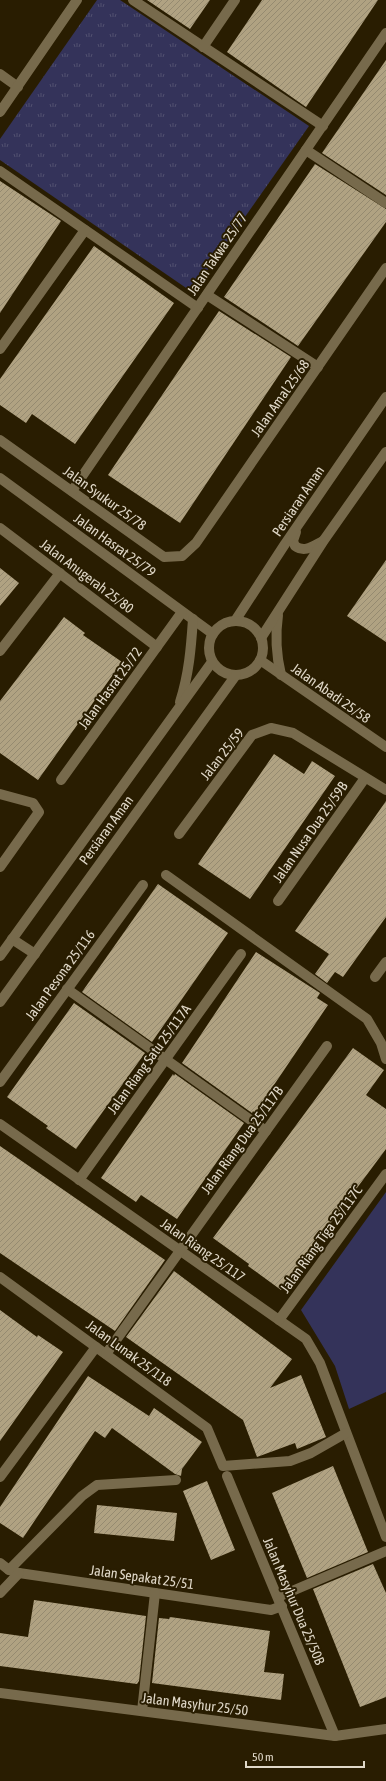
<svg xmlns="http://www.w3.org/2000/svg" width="386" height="1781" font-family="'Asap Condensed',sans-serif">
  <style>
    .grass { fill: url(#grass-tufts) }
    .green { fill: #34335a }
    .building { fill: url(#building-hatch) }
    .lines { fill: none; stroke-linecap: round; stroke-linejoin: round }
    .minor { stroke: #776a4c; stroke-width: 10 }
    .labels { text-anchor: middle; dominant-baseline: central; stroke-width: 4; stroke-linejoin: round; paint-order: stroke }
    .street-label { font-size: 14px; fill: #e0d8c8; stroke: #291d01 }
  </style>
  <defs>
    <pattern id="grass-tufts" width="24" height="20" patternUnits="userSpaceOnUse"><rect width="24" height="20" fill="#34335a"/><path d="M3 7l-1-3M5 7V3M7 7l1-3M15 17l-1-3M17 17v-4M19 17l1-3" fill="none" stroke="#515070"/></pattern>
    <pattern id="building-hatch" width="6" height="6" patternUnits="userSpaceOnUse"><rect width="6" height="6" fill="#b0a282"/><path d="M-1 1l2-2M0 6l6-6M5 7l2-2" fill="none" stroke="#958a70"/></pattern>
  </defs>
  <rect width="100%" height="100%" fill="#291d01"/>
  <polygon class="grass" points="97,0 120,0 309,126 192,292 0,160 0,139"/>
  <polygon class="green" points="386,1192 386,1392 349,1409 335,1366 301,1310"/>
  <g class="building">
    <polygon points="147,0 210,0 190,29"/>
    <polygon points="262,0 378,0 306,107 227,52"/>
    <polygon points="386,60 386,195 322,153"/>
    <polygon points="315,164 386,209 386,222 298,346 224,297"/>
    <polygon points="0,181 61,221 0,313"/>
    <polygon points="94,246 174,303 75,444 32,414 26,423 0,405 0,379"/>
    <polygon points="219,311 291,357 180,523 108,475"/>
    <polygon points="386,560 386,642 347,616"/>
    <polygon points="0,568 19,583 0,606"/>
    <polygon points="64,617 85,633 83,635 122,662 38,780 0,753 0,701"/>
    <polygon points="274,754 304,774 312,761 335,776 250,899 198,864"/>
    <polygon points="386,801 386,917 343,977 335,972 327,983 315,974 329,954 295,931"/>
    <polygon points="158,884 228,933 152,1042 82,992"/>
    <polygon points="256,952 320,993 317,998 328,1005 255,1113 253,1111 252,1113 182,1063"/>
    <polygon points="74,1003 145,1053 76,1149 46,1128 48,1126 7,1097"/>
    <polygon points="353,1048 384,1070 366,1095 386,1109 386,1149 281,1290 248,1266 249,1264 213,1238"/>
    <polygon points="173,1074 174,1076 175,1074 244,1123 177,1219 141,1195 136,1202 101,1178"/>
    <polygon points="0,1146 165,1260 115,1331 0,1253"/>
    <polygon points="174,1271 292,1359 270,1388 301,1375 326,1437 297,1449 295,1443 257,1457 243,1420 126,1337"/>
    <polygon points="0,1310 37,1337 38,1335 63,1352 0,1441"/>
    <polygon points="88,1376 149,1416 154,1408 202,1442 182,1469 181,1476 175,1474 112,1428 105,1438 95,1431 23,1538 0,1523 0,1507"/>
    <polygon points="333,1466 368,1552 307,1578 272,1493"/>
    <polygon points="207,1481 235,1550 211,1560 183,1491"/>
    <polygon points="97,1505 177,1513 174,1541 94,1533"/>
    <polygon points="373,1564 386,1593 386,1697 360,1707 313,1589"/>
    <polygon points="34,1600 146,1616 139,1681 137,1684 0,1666 0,1633 28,1637"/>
    <polygon points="170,1617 270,1631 264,1672 284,1674 281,1700 152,1683 159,1618 169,1619"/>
  </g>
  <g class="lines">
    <g class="minor">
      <polyline points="133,0 323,126"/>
      <polyline points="203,47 235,0"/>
      <polyline points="0,74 18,87"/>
      <polyline points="0,112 77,0"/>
      <polyline points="306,150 386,203"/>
      <polyline points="0,171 198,308"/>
      <polyline points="207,295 318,367"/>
      <polyline points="0,349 85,230"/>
      <polyline points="0,440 164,557 182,556 196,543 386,268"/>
      <polyline points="0,478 213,634"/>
      <polyline points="72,491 386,33"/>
      <polyline points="0,528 157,647"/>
      <path d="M296,532l-3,9 2,5c10,7 18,0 28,-5"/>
      <path d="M278,615c-3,21 -2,39 3,60"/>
      <polyline points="235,621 285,544 386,397"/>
      <circle cx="236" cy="648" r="27"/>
      <polyline points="261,638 324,540 386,452"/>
      <polyline points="0,651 60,573"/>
      <polyline points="260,660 386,747"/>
      <path d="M180,702c9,-28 11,-54 13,-83"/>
      <polyline points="61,780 182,612"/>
      <polyline points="0,794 33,803 39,812 0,867"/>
      <polyline points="179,834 252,735 271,728 293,733 386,790"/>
      <polyline points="166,875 367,1019 381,1043 386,1059"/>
      <polyline points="278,901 365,778"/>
      <polyline points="12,939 35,954"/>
      <polyline points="0,956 212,662"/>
      <polyline points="375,977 386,962"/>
      <polyline points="67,989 266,1131"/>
      <polyline points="0,1002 236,675"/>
      <polyline points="0,1082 143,885"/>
      <polyline points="0,1124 306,1339 320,1363 386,1537"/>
      <polyline points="79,1180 241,954"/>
      <polyline points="0,1277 207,1428 223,1466 290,1461 311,1453 346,1433"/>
      <polyline points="279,1320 386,1174"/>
      <polyline points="106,1354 327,1046"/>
      <polyline points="227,1476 335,1736"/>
      <polyline points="0,1477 96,1347"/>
      <polyline points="0,1563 9,1570 19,1573 271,1610 282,1606"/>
      <polyline points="9,1570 82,1496 97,1485 176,1480"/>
      <polyline points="0,1593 19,1573"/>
      <polyline points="278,1597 386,1551"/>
      <polyline points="0,1693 335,1736 386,1729"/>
      <polyline points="142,1711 155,1593"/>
    </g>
  </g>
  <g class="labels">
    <g class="street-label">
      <text transform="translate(217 254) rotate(-56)">Jalan Takwa 25/77</text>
      <text transform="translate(280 398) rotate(-55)">Jalan Amal 25/68</text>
      <text transform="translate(105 498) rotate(36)">Jalan Syukur 25/78</text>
      <text transform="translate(298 501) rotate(-56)">Persiaran Aman</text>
      <text transform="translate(115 545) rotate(36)">Jalan Hasrat 25/79</text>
      <text transform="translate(87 576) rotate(37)">Jalan Anugerah 25/80</text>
      <text transform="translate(110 688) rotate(-54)">Jalan Hasrat 25/72</text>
      <text transform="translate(331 693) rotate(35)">Jalan Abadi 25/58</text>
      <text transform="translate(222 754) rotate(-52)">Jalan 25/59</text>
      <text transform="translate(106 830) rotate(-54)">Persiaran Aman</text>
      <text transform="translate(310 832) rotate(-55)">Jalan Nusa Dua 25/59B</text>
      <text transform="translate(60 975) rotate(-54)">Jalan Pesona 25/116</text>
      <text transform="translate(149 1059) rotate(-54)">Jalan Riang Satu 25/117A</text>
      <text transform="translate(242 1140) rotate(-54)">Jalan Riang Dua 25/117B</text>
      <text transform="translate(321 1239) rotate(-54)">Jalan Riang Tiga 25/117C</text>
      <text transform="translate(203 1250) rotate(35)">Jalan Riang 25/117</text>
      <text transform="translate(129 1353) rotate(36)">Jalan Lunak 25/118</text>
      <text transform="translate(142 1577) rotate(8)">Jalan Sepakat 25/51</text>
      <text transform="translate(294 1601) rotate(67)">Jalan Masyhur Dua 25/50B</text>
      <text transform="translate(195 1704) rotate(7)">Jalan Masyhur 25/50</text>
    </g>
  </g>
  <path d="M246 1761v6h118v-6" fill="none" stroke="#e0d8c8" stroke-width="2"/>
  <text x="252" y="1761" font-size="12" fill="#e0d8c8" stroke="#291d01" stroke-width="3" paint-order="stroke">50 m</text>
</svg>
